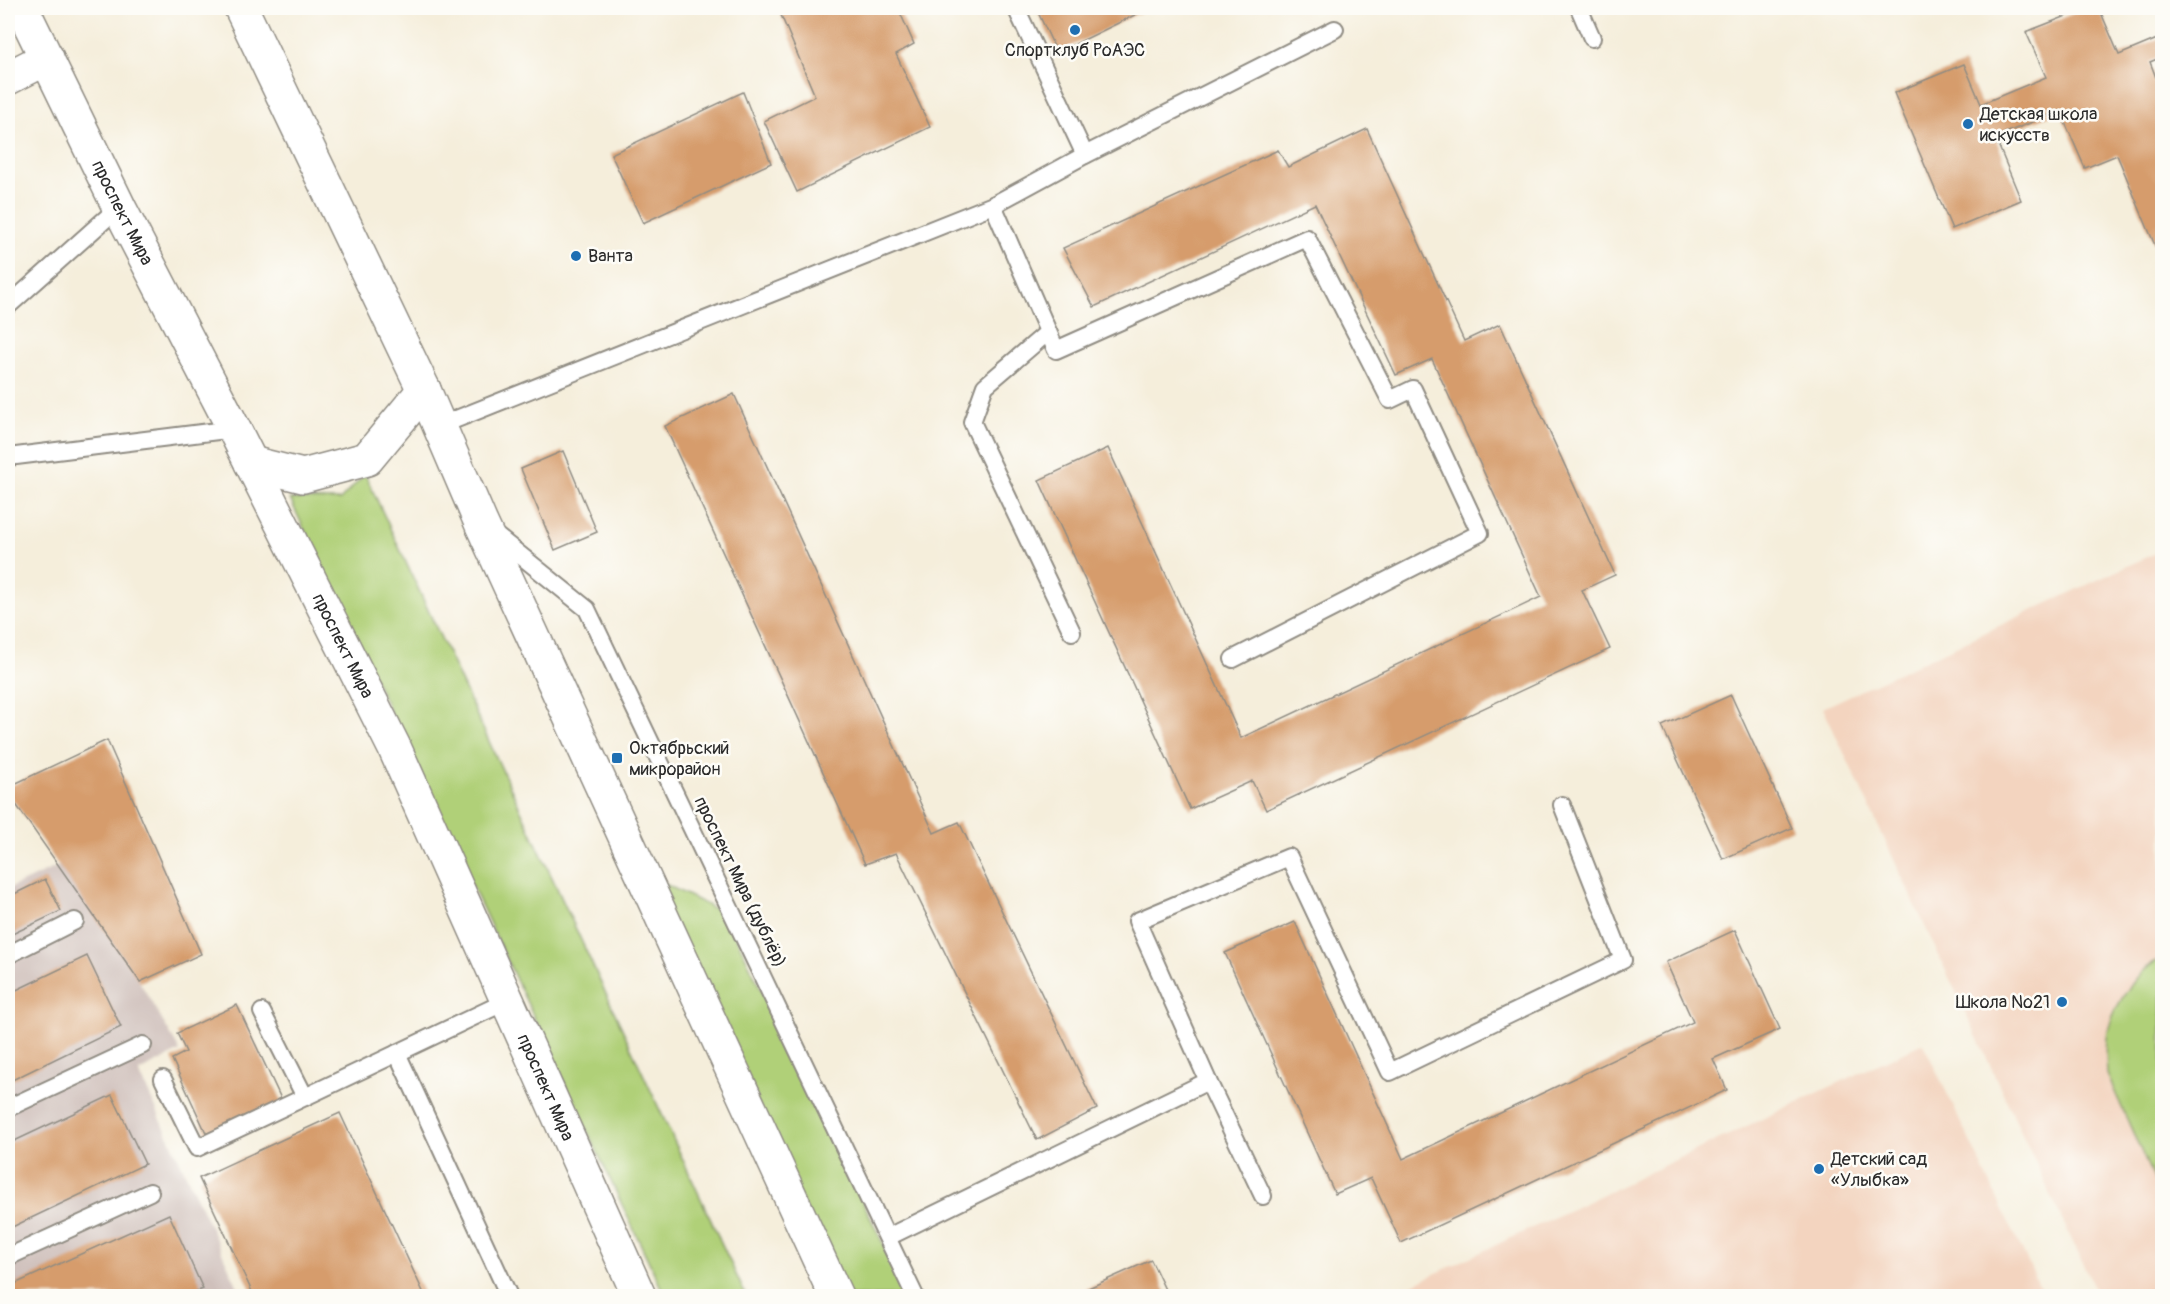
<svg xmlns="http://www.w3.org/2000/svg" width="2170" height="1304" font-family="Pangolin,sans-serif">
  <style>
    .built { fill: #f3d4bf }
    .industrial { fill: #cfc0bb }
    .green { fill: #b0d078; stroke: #6e7e52; stroke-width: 1.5 }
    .building { fill: #d69c6c }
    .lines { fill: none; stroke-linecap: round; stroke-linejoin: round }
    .lane-casing { stroke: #908c83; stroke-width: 20 }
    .secondary-casing { stroke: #908c83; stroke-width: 36 }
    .lane { stroke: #fff; stroke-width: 16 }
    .secondary { stroke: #fff; stroke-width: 33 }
    .poi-dot { fill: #1f6fb2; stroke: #fdfcf7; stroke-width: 2 }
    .labels { text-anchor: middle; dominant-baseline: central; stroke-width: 5; stroke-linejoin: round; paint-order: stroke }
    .poi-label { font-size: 18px; fill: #2b2b2b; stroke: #fdfcf7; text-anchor: start }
    .street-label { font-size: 18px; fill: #2b2b2b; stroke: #fdfcf7 }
  </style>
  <rect width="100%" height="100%" fill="#fdfcf7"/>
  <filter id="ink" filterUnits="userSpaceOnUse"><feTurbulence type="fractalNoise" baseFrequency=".0167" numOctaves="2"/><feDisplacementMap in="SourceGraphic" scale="12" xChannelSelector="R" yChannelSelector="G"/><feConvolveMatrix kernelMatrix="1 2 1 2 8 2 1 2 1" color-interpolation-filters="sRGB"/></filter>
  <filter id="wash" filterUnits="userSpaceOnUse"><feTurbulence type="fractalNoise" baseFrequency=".008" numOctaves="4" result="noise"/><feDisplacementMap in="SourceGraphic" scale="24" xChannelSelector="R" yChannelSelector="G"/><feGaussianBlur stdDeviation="1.35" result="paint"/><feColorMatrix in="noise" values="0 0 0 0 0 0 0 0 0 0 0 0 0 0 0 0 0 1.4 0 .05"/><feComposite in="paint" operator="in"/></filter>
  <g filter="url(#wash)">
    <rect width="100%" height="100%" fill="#f5eedb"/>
    <g class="built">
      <polygon points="2162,550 2162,1296 2098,1296 1823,708"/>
      <polygon points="1923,1043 2044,1296 1388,1296"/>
    </g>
    <polygon class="industrial" points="69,861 180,1051 139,1072 242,1296 8,1296 8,889"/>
    <g class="green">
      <polygon points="365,474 746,1296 665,1296 290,499 340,500"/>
      <polygon points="649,876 725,914 908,1296 843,1296"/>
      <path d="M2162,958v240l-55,-124c-1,-15 -2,-32 2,-47 7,-24 30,-59 53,-69z"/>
    </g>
    <g id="blocks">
      <g class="building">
        <polygon points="778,8 898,8 914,44 896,54 930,127 797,192 764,121 815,96"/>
        <polygon points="1036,8 1149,8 1057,53"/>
        <polygon points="2087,8 2099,8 2119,55 2162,37 2162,57 2150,62 2162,93 2162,262 2117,155 2085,168 2060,111 1995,137 2021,200 1952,229 1894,93 1964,64 1981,104 2046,77 2026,32"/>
        <polygon points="743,92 771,163 643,223 611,154"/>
        <polygon points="1367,129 1464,341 1500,324 1615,575 1582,590 1610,649 1266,810 1252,781 1190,809 1039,480 1108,448 1241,738 1541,597 1432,359 1396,375 1315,204 1094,307 1063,248 1278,150 1288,167"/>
        <polygon points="734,394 934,833 959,822 1097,1109 1037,1140 896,853 865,864 665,426"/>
        <polygon points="563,451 597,532 555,550 521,469"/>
        <polygon points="1731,695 1792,828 1723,859 1662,726"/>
        <polygon points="107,740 201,954 140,982 8,793 8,787"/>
        <polygon points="45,879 61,911 8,936 8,897"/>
        <polygon points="1295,922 1403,1159 1693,1022 1666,962 1735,930 1780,1029 1713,1059 1727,1090 1401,1243 1371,1178 1335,1194 1225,953"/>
        <polygon points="87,956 121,1027 8,1082 8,994"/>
        <polygon points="237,1005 283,1103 208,1137 172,1059 186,1052 177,1033"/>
        <polygon points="112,1095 145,1164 8,1229 8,1144"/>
        <polygon points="340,1113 425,1296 254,1296 199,1178"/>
        <polygon points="169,1214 203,1289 186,1296 8,1296 8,1287"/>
        <polygon points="1151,1260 1168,1296 1084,1296 1082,1291"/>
      </g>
    </g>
  </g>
  <g filter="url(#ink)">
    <use href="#blocks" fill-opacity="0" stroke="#908c83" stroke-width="1.5"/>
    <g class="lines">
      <defs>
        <g id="lane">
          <polyline points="1016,8 1085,155"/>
          <polyline points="1579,8 1592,38"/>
          <polyline points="993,205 1056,350 1307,238 1390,400 1413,389 1480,533 1233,659"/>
          <polyline points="8,306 119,207"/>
          <polyline points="1048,332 985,386 972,422 1072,632"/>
          <polyline points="439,426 993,205 1085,155 1335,29"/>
          <polyline points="8,457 234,429"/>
          <polyline points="494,534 587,609 915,1296"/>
          <polyline points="8,955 75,921"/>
          <polyline points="262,1012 305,1097 507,1001"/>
          <polyline points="397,1053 509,1296"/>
          <polyline points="163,1079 197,1148 305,1097"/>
          <polyline points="1208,1081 1263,1196"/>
          <polyline points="8,1108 143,1045"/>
          <polyline points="888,1237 1208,1081 1137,921 1289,857 1390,1072 1623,960 1562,805"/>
          <polyline points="8,1257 150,1192"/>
        </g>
        <g id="secondary">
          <path id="s1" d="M22,8l97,199 115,222 161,320 244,547"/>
          <polyline points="241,8 424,390 481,523 836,1296"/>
          <polyline points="8,78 47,58"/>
          <polyline points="251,463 303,476 367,459 424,390"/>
        </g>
      </defs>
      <use href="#lane" class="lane-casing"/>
      <use href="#secondary" class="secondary-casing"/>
      <use href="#lane" class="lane"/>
      <use href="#secondary" class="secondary"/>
    </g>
  </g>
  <g class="poi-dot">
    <circle cx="1075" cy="30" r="6"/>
    <circle cx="1968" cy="124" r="6"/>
    <circle cx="576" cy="256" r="6"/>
    <rect x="611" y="752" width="12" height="12" rx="3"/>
    <circle cx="2062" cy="1002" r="6"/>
    <circle cx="1819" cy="1169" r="6"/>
  </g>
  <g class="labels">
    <g class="poi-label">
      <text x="1075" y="50" text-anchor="middle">Спортклуб РоАЭС</text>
      <text x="1980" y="114">Детская школа<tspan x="1980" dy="21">искусств</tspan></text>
      <text x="588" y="256">Ванта</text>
      <text x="629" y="748">Октябрьский<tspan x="629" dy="21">микрорайон</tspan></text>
      <text x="2050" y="1002" text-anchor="end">Школа №21</text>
      <text x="1831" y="1159">Детский сад<tspan x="1831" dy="21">«Улыбка»</tspan></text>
    </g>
    <g class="street-label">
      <text stroke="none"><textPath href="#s1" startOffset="228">проспект Мира</textPath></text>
      <text stroke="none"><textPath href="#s1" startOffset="714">проспект Мира</textPath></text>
      <text transform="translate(740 882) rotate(64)">проспект Мира (дублёр)</text>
      <text stroke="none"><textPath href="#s1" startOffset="1200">проспект Мира</textPath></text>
    </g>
  </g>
  <rect width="2170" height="1304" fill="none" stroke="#fdfcf7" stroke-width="30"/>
</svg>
